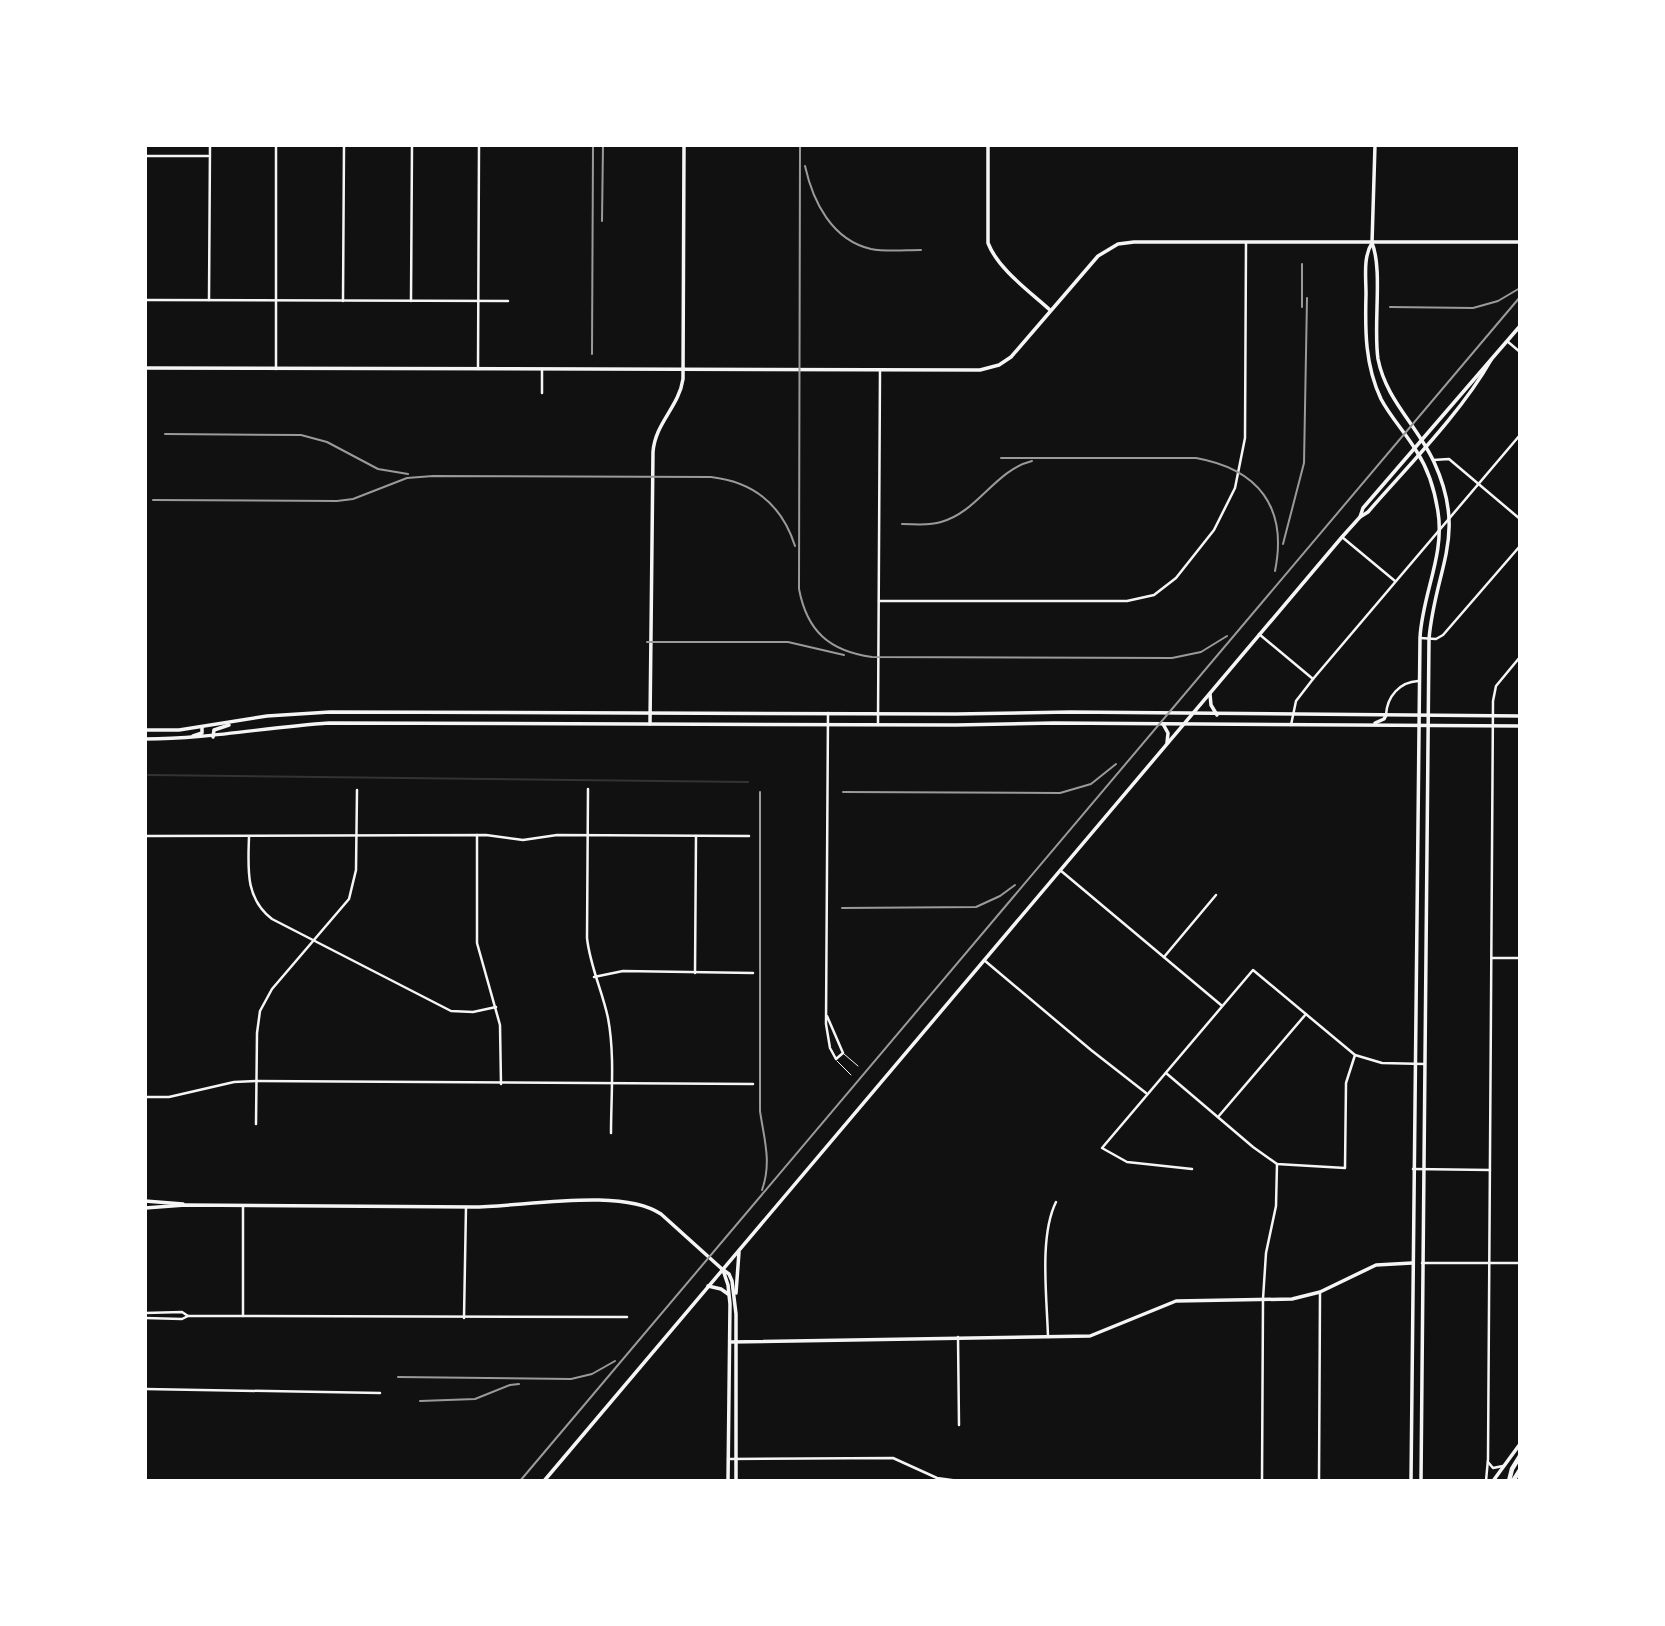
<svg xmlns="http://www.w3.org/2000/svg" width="1665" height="1626" font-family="'Exo 2',sans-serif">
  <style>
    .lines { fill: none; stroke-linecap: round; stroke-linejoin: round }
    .stream { stroke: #333; stroke-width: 2 }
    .service { stroke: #f5f5f5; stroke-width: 1 }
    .minor { stroke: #f5f5f5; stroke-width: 2.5 }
    .tertiary { stroke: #f5f5f5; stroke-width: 3.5 }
    .secondary { stroke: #f5f5f5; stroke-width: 3.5 }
    .motorway { stroke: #f5f5f5; stroke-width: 4.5 }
    .rail { stroke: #9a9a9a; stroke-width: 2 }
  </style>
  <rect width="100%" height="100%" fill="#111"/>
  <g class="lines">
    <polyline class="stream" points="148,775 748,782"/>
    <g class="service">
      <polyline points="844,1054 858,1066"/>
      <polyline points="837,1061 851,1075"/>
    </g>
    <g class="minor">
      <polyline points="145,156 208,156"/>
      <polyline points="145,300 508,301"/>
      <polyline points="209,300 210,145"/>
      <polyline points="343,301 344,145"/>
      <polyline points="411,301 412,145"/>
      <polyline points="1507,341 1520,352"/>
      <polyline points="276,369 276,145"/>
      <polyline points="478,369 479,145"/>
      <polyline points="542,393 542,369"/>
      <polyline points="1433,460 1449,459 1520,519"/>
      <polyline points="1342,537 1395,581"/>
      <polyline points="879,601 1127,601 1154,595 1176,578 1214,530 1235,488 1245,438 1246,243"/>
      <polyline points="1259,634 1313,679"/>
      <polyline points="1420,638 1436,639 1443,635 1520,546"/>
      <path d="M1386,715c1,-19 14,-33 32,-34"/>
      <polyline points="878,724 880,371"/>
      <polyline points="1291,725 1296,701 1313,679 1520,435"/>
      <path d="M588,789l-1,149c3,28 15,52 21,80 7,37 3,78 3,115"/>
      <polyline points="477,835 477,943 500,1025 501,1084"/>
      <polyline points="145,836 486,835 523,840 557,835 749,836"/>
      <path d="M249,837c-1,32 -4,61 23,82l179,92 22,1 23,-5"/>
      <polyline points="1060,870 1221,1005"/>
      <polyline points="1164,957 1216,895"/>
      <polyline points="1492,958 1520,958"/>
      <polyline points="984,960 1091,1050 1146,1093"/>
      <polyline points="695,973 696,836"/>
      <polyline points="594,977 623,971 753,973"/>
      <polyline points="827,1016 843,1053 836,1059 830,1048 826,1024 828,713"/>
      <polyline points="1166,1073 1253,1147 1277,1164 1345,1168 1346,1083 1355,1055"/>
      <polyline points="145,1097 169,1097 234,1082 256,1081 753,1084"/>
      <polyline points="1218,1117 1306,1014"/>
      <polyline points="256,1124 257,1033 260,1011 272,989 349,899 356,870 357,790"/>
      <polyline points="1192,1169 1127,1162 1102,1148 1253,970 1355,1055 1382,1063 1424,1064"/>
      <polyline points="1413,1169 1490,1170"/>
      <polyline points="1422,1263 1520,1263"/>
      <polyline points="145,1313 182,1312 188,1316 228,1316 627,1317"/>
      <polyline points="243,1316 243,1206"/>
      <polyline points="145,1318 182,1319 188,1316"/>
      <polyline points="464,1318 466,1207"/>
      <polyline points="958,1337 959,1425"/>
      <path d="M1048,1337c-1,-39 -9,-101 8,-135"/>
      <polyline points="145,1389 380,1393"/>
      <polyline points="728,1459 893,1458 937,1478 959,1481"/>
      <polyline points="1488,1462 1493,1468 1503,1466"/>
      <polyline points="1262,1481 1263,1299 1266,1253 1276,1206 1277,1164"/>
      <polyline points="1319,1481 1320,1292"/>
      <polyline points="1486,1481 1488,1459 1493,701 1496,686 1520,657"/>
    </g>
    <g class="tertiary">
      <path d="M988,145v98c10,26 41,48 62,67"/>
      <polyline points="145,368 980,370 999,365 1011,357 1098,256 1118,244 1134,242 1520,242"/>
      <path d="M650,724l3,-272c2,-29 26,-45 30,-73l1,-234"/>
      <polyline points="145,1201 183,1204"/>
      <path d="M145,1208l40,-3c96,1 192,2 288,2 49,0 148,-20 188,7l61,55"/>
      <polyline points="730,1342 1090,1336 1176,1301 1292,1299 1320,1292 1376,1265 1412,1263"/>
    </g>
    <g class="secondary">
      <path d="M1375,145l-3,98c11,26 1,83 6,116 8,41 39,66 56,103 34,74 1,106 -5,177l-8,842"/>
      <path d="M1372,243c-9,14 -6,34 -6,51 -1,37 -1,71 15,105 10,19 25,34 36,53 11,17 18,40 21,60 7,43 -16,83 -18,126l-9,843"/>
      <polyline points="1360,517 1363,508 1520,326"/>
      <polyline points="1210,694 1211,705 1217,715"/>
      <polyline points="1375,723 1384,719 1386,715"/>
      <polyline points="1163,724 1168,733 1167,743"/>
      <polyline points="145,730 179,730 267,716 330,712 956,714 1070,712 1520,716"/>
      <polyline points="193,736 202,733 202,727"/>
      <polyline points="213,737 214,730 229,725"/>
      <path d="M145,739c63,0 122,-12 184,-16l627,2 98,-2 466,3"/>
      <polyline points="722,1269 729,1274 732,1281 736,1314 736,1481"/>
      <polyline points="723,1270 728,1285 730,1304 728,1481"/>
      <polyline points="708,1286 721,1289 728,1294"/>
      <polyline points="736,1293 739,1252"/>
      <path d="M544,1481l798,-944 18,-20 8,-5c40,-46 93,-99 123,-152"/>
      <polyline points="1493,1481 1520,1444"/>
    </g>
    <g class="motorway">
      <polyline points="1509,1481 1512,1469 1520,1456"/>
      <polyline points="1513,1481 1520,1470"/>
    </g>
    <g class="rail">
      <path d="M800,145l-1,444c8,42 30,62 73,68l300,1 29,-6 26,-16"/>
      <path d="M805,166c8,36 27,74 66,83 15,3 34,1 50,1"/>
      <polyline points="602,221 603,145"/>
      <polyline points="1302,307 1302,264"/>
      <polyline points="1390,307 1473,308 1498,301 1520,288"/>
      <polyline points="592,354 593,145"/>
      <polyline points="165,434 301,435 327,442 378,469 408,474"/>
      <path d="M1001,458h195c62,11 92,49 79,113"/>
      <path d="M153,500l184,1 16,-2 54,-21 26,-2 278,1c43,5 71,28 84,69"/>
      <path d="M902,524c13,0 27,2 39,-2 37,-10 54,-52 91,-61"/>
      <polyline points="1283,544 1304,463 1307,298"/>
      <polyline points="647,642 788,642 844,655"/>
      <path d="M760,792v319c4,28 12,51 2,79"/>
      <polyline points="843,792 1060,793 1091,784 1116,764"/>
      <polyline points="842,908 976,907 1000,896 1015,885"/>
      <polyline points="398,1377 571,1379 592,1374 615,1361"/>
      <polyline points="420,1401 475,1399 510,1385 519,1384"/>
      <polyline points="520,1481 1520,297"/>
    </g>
  </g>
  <rect width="1665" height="1626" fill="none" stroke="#ffffff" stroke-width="294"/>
</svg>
